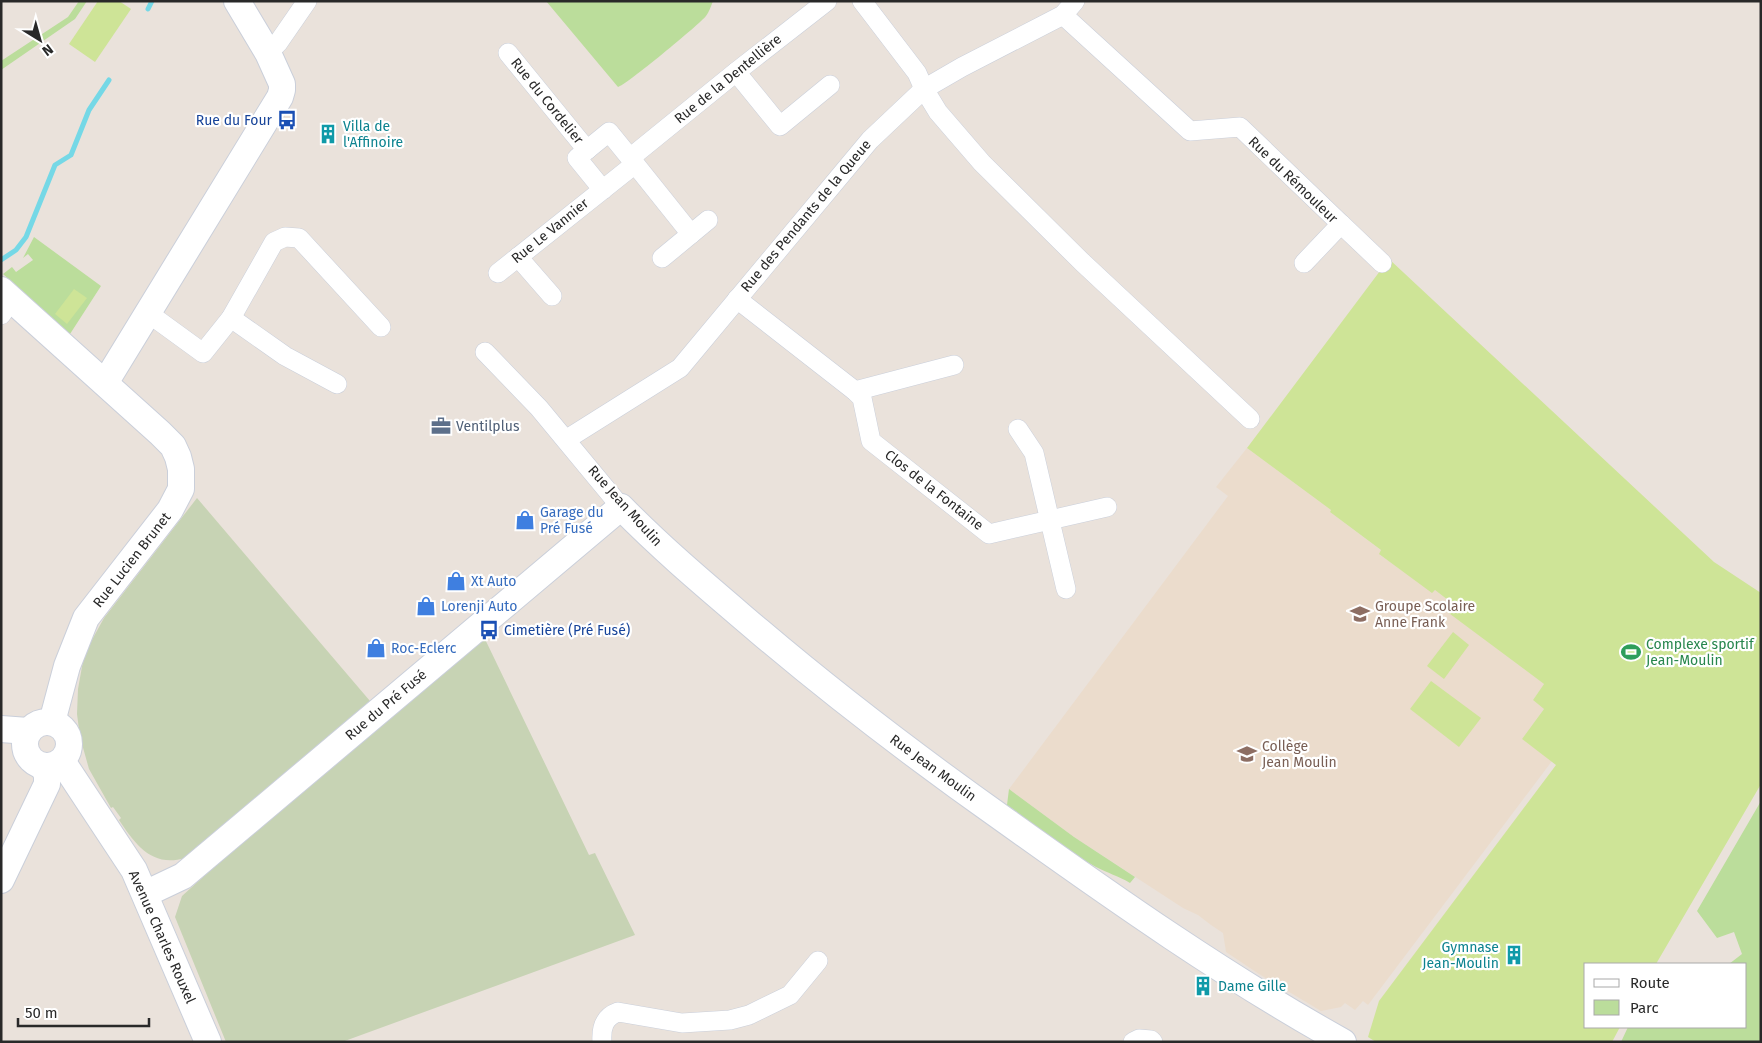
<svg xmlns="http://www.w3.org/2000/svg" width="1762" height="1043" font-family="'Fira Sans',sans-serif">
  <style>
    .education { fill: #ebdccc }
    .green { fill: #bbdd9b }
    .cemetery { fill: #c7d3b4 }
    .pitch { fill: #cee497 }
    .lines { fill: none; stroke-linecap: round; stroke-linejoin: round }
    .stream { stroke: #75d8e6; stroke-width: 5 }
    .street-casing { stroke: #cacfda; stroke-width: 20 }
    .secondary-casing { stroke: #cacfda; stroke-width: 28 }
    .street { stroke: #fff; stroke-width: 19 }
    .secondary { stroke: #fff; stroke-width: 26 }
    .labels { text-anchor: middle; dominant-baseline: central; stroke-width: 4.5; stroke-linejoin: round; paint-order: stroke }
    .street-label { font-size: 14px; fill: #292929; stroke: #fff }
    .transit-label { font-size: 14px; fill: #164399; stroke: #fff; text-anchor: end }
    .culture-label { font-size: 14px; fill: #0d838f; stroke: #fff; text-anchor: start }
    .service-label { font-size: 14px; fill: #4e5e75; stroke: #fff; text-anchor: start }
    .shop-label { font-size: 14px; fill: #366cbe; stroke: #fff; text-anchor: start }
    .education-label { font-size: 14px; fill: #785e54; stroke: #fff; text-anchor: start }
    .leisure-label { font-size: 14px; fill: #27864d; stroke: #fff; text-anchor: start }
  </style>
  <rect width="100%" height="100%" fill="#eae2db"/>
  <polygon class="education" points="1247,448 1331,510 1330,512 1382,551 1380,555 1432,592 1435,590 1448,600 1443,608 1544,684 1533,700 1544,709 1522,739 1552,761 1368,1005 1363,1001 1355,1010 1345,1003 1341,1007 1321,1011 1259,974 1226,952 1223,933 1211,925 1198,915 1183,908 1074,837 1009,789 1228,496 1216,487"/>
  <g class="green">
    <polygon points="79,1 87,1 75,19 1,70 1,61 68,17"/>
    <path d="M546,1h167c-2,5 -4,11 -7,15 -5,7 -81,70 -88,71z"/>
    <polygon points="34,237 101,286 70,334 3,274 12,267 16,272 33,260 28,254 23,258"/>
    <path d="M1009,789l65,48 61,40 -5,6c-11,-7 -23,-10 -34,-16 -32,-17 -60,-41 -89,-62z"/>
    <polygon points="1761,801 1761,1042 1621,1042 1628,1027 1746,1027 1746,964 1729,964 1742,954 1734,932 1717,938 1697,911"/>
  </g>
  <g class="cemetery">
    <path d="M197,498l173,203 -185,157c-33,10 -50,-14 -66,-38l2,-2 -8,-11 -2,1 -22,-39 -9,-32 -3,-23 1,-25 5,-28 5,-14 16,-29z"/>
    <polygon points="483,635 589,855 595,853 635,935 342,1042 226,1042 175,917 182,896 275,812"/>
  </g>
  <g class="pitch">
    <polygon points="98,1 119,1 131,9 95,62 69,44"/>
    <polygon points="1389,259 1714,562 1761,593 1761,784 1656,964 1586,964 1586,1027 1620,1027 1612,1042 1376,1042 1368,1037 1379,1001 1556,765 1522,739 1544,709 1533,700 1544,684 1442,608 1448,600 1435,590 1432,593 1379,554 1381,550 1330,512 1331,510 1247,448"/>
    <polygon points="74,289 87,298 67,324 55,314"/>
    <polygon points="1453,632 1469,645 1444,679 1427,666"/>
    <polygon points="1431,681 1481,718 1459,747 1410,709"/>
  </g>
  <g class="lines">
    <g class="stream">
      <polyline points="148,9 152,1"/>
      <polyline points="1,260 16,250 26,237 55,165 71,155 89,110 109,80"/>
    </g>
    <defs>
      <g id="street">
        <polyline points="862,1 917,73 924,89 938,112 982,163 1082,262 1250,419"/>
        <polyline points="1063,15 1190,131 1240,127 1341,224 1304,263"/>
        <polyline points="268,53 278,43 307,1"/>
        <polyline points="508,53 587,150"/>
        <polyline points="736,72 780,126 830,85"/>
        <polyline points="630,158 736,72 827,1"/>
        <polyline points="635,164 691,234"/>
        <polyline points="1341,224 1382,263"/>
        <polyline points="518,257 552,296"/>
        <polyline points="662,258 708,220"/>
        <polyline points="498,273 635,164 609,132 577,158 603,190"/>
        <polyline points="737,299 855,391 862,398 871,441 989,534 1107,507"/>
        <polyline points="148,313 203,353 231,318 274,242 285,237 299,238 381,327"/>
        <polyline points="1,315 12,299"/>
        <polyline points="231,318 285,356 337,384"/>
        <polyline points="485,352 539,408 621,507"/>
        <polyline points="855,391 954,365"/>
        <polyline points="1018,429 1034,453 1066,589"/>
        <polyline points="567,439 680,368 870,140 924,89 962,67 1063,15 1075,1"/>
        <path d="M602,1042c-1,-14 2,-25 16,-30l64,11 48,-3 19,-5 41,-20 28,-34"/>
        <polyline points="1133,1042 1139,1039 1151,1040 1153,1042"/>
      </g>
      <g id="secondary">
        <polyline points="1,290 160,433 173,446 178,457 181,469 181,489 170,510 86,618 67,666 52,722"/>
        <polyline points="105,383 280,97 282,90 282,84 268,53 237,1"/>
        <circle cx="47" cy="744" r="22"/>
        <polyline points="1,729 28,731"/>
        <polyline points="62,761 134,870 208,1042"/>
        <polyline points="1,880 47,784 47,775 43,766"/>
        <path d="M145,894l38,-18 438,-369c43,44 90,83 138,124 79,67 162,130 247,190 109,78 220,156 337,221"/>
      </g>
    </defs>
    <use href="#street" class="street-casing"/>
    <use href="#secondary" class="secondary-casing"/>
    <use href="#street" class="street"/>
    <use href="#secondary" class="secondary"/>
  </g>
  <defs>
    <symbol id="bus-bare" viewBox="-9 -9 18 18"><path d="M-5-6H5V4H4V6H2V4H-2V6H-4V4H-5ZM-3.5-4V0h7V-4ZM-3.5 1.2v1.5H-2V1.2ZM2 1.2v1.5H3.5V1.2Z" fill="#1a4fb4" stroke="#fff" stroke-width="2.5" paint-order="stroke"/></symbol>
    <symbol id="building-bare" viewBox="-9 -9 18 18"><path d="M-4-6H4V6H1V3H-1V6H-4ZM-2.5-4.3h1.7v1.8h-1.7ZM.8-4.3h1.7v1.8H.8ZM-2.5-1h1.7V.8h-1.7ZM.8-1h1.7V.8H.8Z" fill="#0f9aa8" stroke="#fff" stroke-width="2.5" paint-order="stroke"/></symbol>
    <symbol id="office-bare" viewBox="-9 -9 18 18"><path d="M-6-3h4V-5.5h4V-3h4V5H-6ZM-1-4.5V-3h2v-1.5ZM-6 0V1H6V0Z" fill="#5c6f8a" stroke="#fff" stroke-width="2.5" paint-order="stroke"/></symbol>
    <symbol id="shop-bare" viewBox="-9 -9 18 18"><path d="M-5-2.5h2.3a2.7 3.5 0 0 1 5.4 0H5L5.5 6h-11ZM-1.5-2.5h3a1.5 2.3 0 0 0-3 0Z" fill="#3f7fe0" stroke="#fff" stroke-width="2.5" paint-order="stroke"/></symbol>
    <symbol id="school-bare" viewBox="-9 -9 18 18"><path d="M0-5L7-2L0 1L-7-2ZM-4 1L0 2.5L4 1V4Q0 6-4 4Z" fill="#8d6e63" stroke="#fff" stroke-width="2.5" paint-order="stroke"/></symbol>
    <symbol id="stadium-bare" viewBox="-9 -9 18 18"><path d="M0-5a6.5 5 0 1 0 0 10a6.5 5 0 1 0 0-10ZM-3.5-1.8h7v3.6h-7Z" fill="#2e9e5b" stroke="#fff" stroke-width="2.5" paint-order="stroke"/></symbol>
  </defs>
  <g fill-rule="evenodd">
    <use href="#bus-bare" x="273" y="106" width="28" height="28"/>
    <use href="#building-bare" x="314" y="120" width="28" height="28"/>
    <use href="#office-bare" x="427" y="412" width="28" height="28"/>
    <use href="#shop-bare" x="511" y="506" width="28" height="28"/>
    <use href="#shop-bare" x="442" y="567" width="28" height="28"/>
    <use href="#shop-bare" x="412" y="592" width="28" height="28"/>
    <use href="#school-bare" x="1346" y="600" width="28" height="28"/>
    <use href="#bus-bare" x="475" y="616" width="28" height="28"/>
    <use href="#shop-bare" x="362" y="634" width="28" height="28"/>
    <use href="#stadium-bare" x="1617" y="638" width="28" height="28"/>
    <use href="#school-bare" x="1233" y="740" width="28" height="28"/>
    <use href="#building-bare" x="1500" y="941" width="28" height="28"/>
    <use href="#building-bare" x="1189" y="972" width="28" height="28"/>
  </g>
  <g class="labels">
    <g class="street-label">
      <text transform="translate(728 79) rotate(-39)">Rue de la Dentellière</text>
      <text transform="translate(547 101) rotate(51)">Rue du Cordelier</text>
      <text transform="translate(1293 180) rotate(44)">Rue du Rémouleur</text>
      <text transform="translate(806 216) rotate(-50)">Rue des Pendants de la Queue</text>
      <text transform="translate(550 231) rotate(-39)">Rue Le Vannier</text>
      <text transform="translate(934 490) rotate(38)">Clos de la Fontaine</text>
      <text transform="translate(625 506) rotate(48)">Rue Jean Moulin</text>
      <text transform="translate(132 560) rotate(-52)">Rue Lucien Brunet</text>
      <text transform="translate(386 705) rotate(-40)">Rue du Pré Fusé</text>
      <text transform="translate(933 768) rotate(36)">Rue Jean Moulin</text>
      <text transform="translate(162 937) rotate(66)">Avenue Charles Rouxel</text>
    </g>
    <g class="transit-label">
      <text x="272" y="120">Rue du Four</text>
      <text x="504" y="630" text-anchor="start">Cimetière (Pré Fusé)</text>
    </g>
    <g class="culture-label">
      <text x="343" y="126">Villa de<tspan x="343" dy="16">l'Affinoire</tspan></text>
      <text x="1499" y="947" text-anchor="end">Gymnase<tspan x="1499" dy="16">Jean-Moulin</tspan></text>
      <text x="1218" y="986">Dame Gille</text>
    </g>
    <g class="service-label">
      <text x="456" y="426">Ventilplus</text>
    </g>
    <g class="shop-label">
      <text x="540" y="512">Garage du<tspan x="540" dy="16">Pré Fusé</tspan></text>
      <text x="471" y="581">Xt Auto</text>
      <text x="441" y="606">Lorenji Auto</text>
      <text x="391" y="648">Roc-Eclerc</text>
    </g>
    <g class="education-label">
      <text x="1375" y="606">Groupe Scolaire<tspan x="1375" dy="16">Anne Frank</tspan></text>
      <text x="1262" y="746">Collège<tspan x="1262" dy="16">Jean Moulin</tspan></text>
    </g>
    <g class="leisure-label">
      <text x="1646" y="644">Complexe sportif<tspan x="1646" dy="16">Jean-Moulin</tspan></text>
    </g>
  </g>
  <rect width="1762" height="1043" fill="none" stroke="#292929" stroke-width="5"/>
  <rect x="1584" y="963" width="162" height="65" fill="#ffffff" stroke="#a9a9a9"/>
  <rect x="1594" y="979" width="25" height="8" fill="#ffffff" stroke="#a9a9a9"/>
  <text x="1630" y="988" font-size="15" fill="#292929">Route</text>
  <rect x="1594" y="1000" width="25" height="15" fill="#bbdd9b" stroke="#a9a9a9"/>
  <text x="1630" y="1013" font-size="15" fill="#292929">Parc</text>
  <g transform="translate(40 40) rotate(143)" stroke="#ffffff" stroke-width="4" paint-order="stroke">
  <path d="M0-4L9 19L0 12L-9 19Z" fill="#292929"/>
  <text y="-8" font-size="14" font-weight="bold" text-anchor="middle" fill="#292929">N</text>
  </g>
  <path d="M18 1018v8h131v-8" fill="none" stroke="#292929" stroke-width="2.5"/>
  <text x="25" y="1018" font-size="15" fill="#292929" stroke="#ffffff" stroke-width="4" paint-order="stroke">50 m</text>
</svg>
